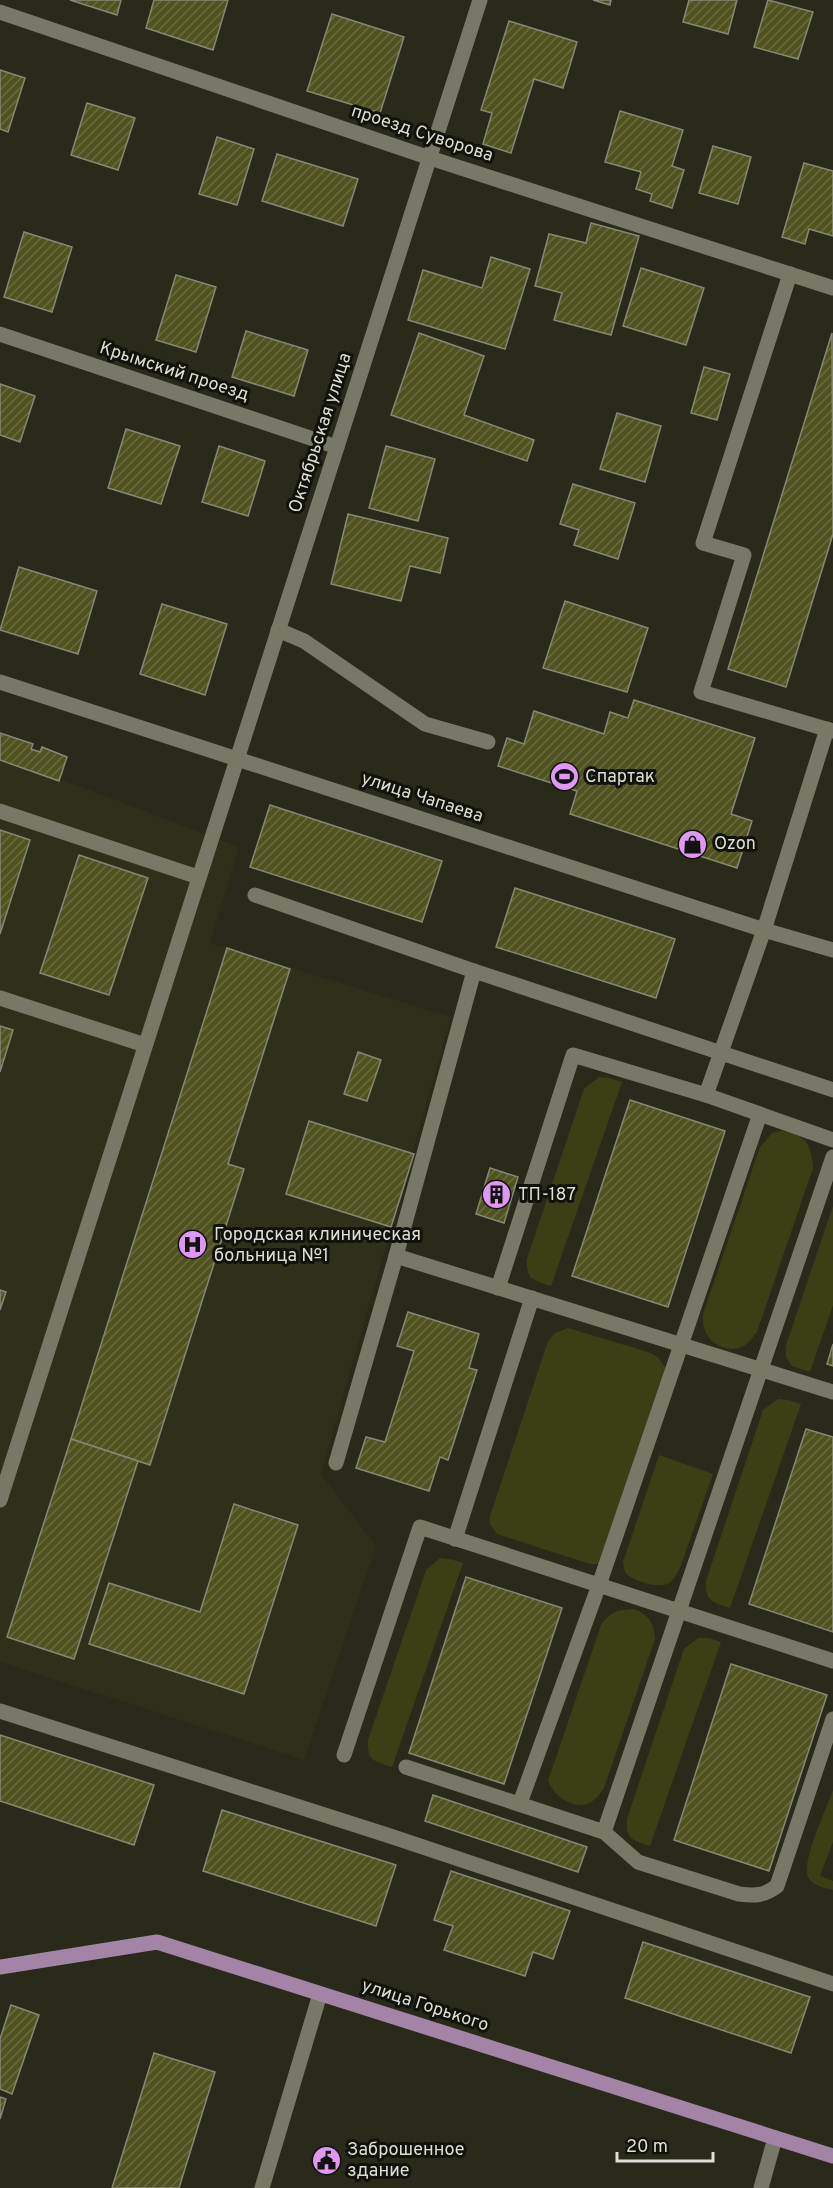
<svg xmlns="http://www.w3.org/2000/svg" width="833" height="2188" font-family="Overpass,sans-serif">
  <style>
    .built { fill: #2e3019 }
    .green { fill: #3c3f16 }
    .building { fill: url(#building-hatch); stroke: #868875; stroke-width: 1.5 }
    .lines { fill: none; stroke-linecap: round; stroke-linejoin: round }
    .minor { stroke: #777966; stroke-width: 15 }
    .major { stroke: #a383a6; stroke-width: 15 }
    .labels { text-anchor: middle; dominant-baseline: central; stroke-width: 6; stroke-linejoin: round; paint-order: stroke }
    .street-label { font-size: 18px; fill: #ddded4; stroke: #11120b }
    .poi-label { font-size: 18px; fill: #ddded4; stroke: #11120b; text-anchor: start }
  </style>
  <defs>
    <pattern id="building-hatch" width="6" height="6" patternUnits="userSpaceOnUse" patternTransform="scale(1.5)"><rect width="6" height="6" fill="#50531f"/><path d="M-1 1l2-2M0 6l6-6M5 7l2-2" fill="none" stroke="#696b3f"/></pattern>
  </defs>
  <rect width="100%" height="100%" fill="#292a1a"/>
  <polygon class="built" points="0,756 239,847 210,943 451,1017 321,1474 376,1546 304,1760 0,1662"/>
  <g class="green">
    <path d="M599,1077l10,1 13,4 -71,204c-18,-6 -25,-6 -24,-27l57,-170z"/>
    <path d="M781,1131c24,3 31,14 32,37l-56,164c-5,6 -10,14 -18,16 -23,5 -39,-14 -36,-34l57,-167 12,-14z"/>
    <polygon points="833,1206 833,1305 810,1372 792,1366 786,1357 786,1345"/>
    <polygon points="568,1328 648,1352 658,1357 667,1370 600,1564 590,1564 497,1534 490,1524 490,1516 548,1341 555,1333"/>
    <path d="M778,1399l10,1 13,4 -71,204c-18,-6 -25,-7 -24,-27l57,-171z"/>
    <path d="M659,1455l54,19 -33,94c-3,5 -6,12 -11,15 -10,6 -32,-1 -41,-8 -4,-3 -4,-8 -5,-13z"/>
    <path d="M440,1558l10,1 13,4 -71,204c-18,-6 -25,-6 -24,-27l58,-170z"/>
    <path d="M634,1609c15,6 20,14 21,30l-51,149c-3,4 -6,9 -10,12 -17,13 -40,-3 -46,-19l53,-156c10,-14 17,-15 33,-16z"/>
    <path d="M698,1638h11l12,4 -71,204c-17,-6 -25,-6 -23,-27l57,-170z"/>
    <path d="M833,1790v52l-13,34 13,5v9c-8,-2 -20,-4 -25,-13 -7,-16 19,-69 25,-87z"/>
  </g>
  <g class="building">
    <polygon points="70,0 121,0 117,15"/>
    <polygon points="154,0 228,0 213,50 146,28"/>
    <polygon points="593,0 611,0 610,5"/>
    <polygon points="689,0 737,0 728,34 683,22"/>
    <polygon points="768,0 813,12 798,59 754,47"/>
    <polygon points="332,14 404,37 380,113 307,91"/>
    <polygon points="509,21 577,42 563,88 534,79 511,153 483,144 492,113 481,110"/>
    <polygon points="0,70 25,78 8,132 0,129"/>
    <polygon points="87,103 135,118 118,170 71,155"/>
    <polygon points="620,111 683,130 672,166 684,170 672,208 650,201 652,194 636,189 641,172 605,162"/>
    <polygon points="217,137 254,149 237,205 199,194"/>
    <polygon points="713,146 751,157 738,204 699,193"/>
    <polygon points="277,154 358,179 343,226 262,201"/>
    <polygon points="804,163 833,171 833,236 809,229 805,244 782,237"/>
    <polygon points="591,223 639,236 611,335 554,320 562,293 535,286 549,234 586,243"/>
    <polygon points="24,232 72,247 52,312 4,297"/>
    <polygon points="491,257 530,269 505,349 408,320 423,270 482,288"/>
    <polygon points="641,268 704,288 686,345 623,326"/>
    <polygon points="176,275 216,287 196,352 156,340"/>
    <polygon points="246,331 308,350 294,396 232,377"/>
    <polygon points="419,333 484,356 464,415 534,440 527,461 391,415"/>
    <polygon points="832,333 833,534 786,687 728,669"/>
    <polygon points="704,367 730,374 717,420 691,413"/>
    <polygon points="0,384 35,396 20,442 0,435"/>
    <polygon points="617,413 661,426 645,482 600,469"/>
    <polygon points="126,429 180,446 161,504 108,488"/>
    <polygon points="219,446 265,461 248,516 202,502"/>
    <polygon points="386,446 435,459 418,521 369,508"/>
    <polygon points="573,484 635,503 618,559 574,545 579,530 560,524"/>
    <polygon points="348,514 448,538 440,573 410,566 401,601 331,584"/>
    <polygon points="19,567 97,591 78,654 0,630"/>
    <polygon points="565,601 648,628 627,692 543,668"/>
    <polygon points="162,604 227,624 205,695 140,674"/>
    <polygon points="634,700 755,738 731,814 752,821 737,868 570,814 577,791 498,766 507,738 524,744 534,711 604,734 610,712 628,718"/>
    <polygon points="0,733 33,744 31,749 40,752 42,747 67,757 59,781 0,760"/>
    <polygon points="270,805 442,861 422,922 250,867"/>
    <polygon points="0,830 30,840 0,934"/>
    <polygon points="79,855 148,878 109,995 40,973"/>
    <polygon points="515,888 675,939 656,998 496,947"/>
    <polygon points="227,948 290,969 228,1164 244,1169 150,1465 71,1439"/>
    <polygon points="0,1026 13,1030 0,1072"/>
    <polygon points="358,1052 381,1060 367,1101 344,1094"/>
    <polygon points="630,1100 725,1131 668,1307 572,1276"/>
    <polygon points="309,1121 414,1154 391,1227 286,1194"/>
    <polygon points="490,1168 518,1177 504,1223 476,1214"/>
    <polygon points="0,1290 6,1292 0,1310"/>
    <polygon points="408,1312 479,1334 469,1368 477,1370 448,1460 440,1457 429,1491 356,1468 366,1437 385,1442 414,1351 397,1346"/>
    <polygon points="833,1344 833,1366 827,1364"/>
    <polygon points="806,1429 833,1437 833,1632 749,1604"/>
    <polygon points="71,1439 138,1461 74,1659 7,1637"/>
    <polygon points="234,1504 298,1525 244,1694 89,1644 109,1583 200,1612"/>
    <polygon points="466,1577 562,1608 504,1784 409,1753"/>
    <polygon points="731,1664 827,1695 769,1871 674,1840"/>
    <polygon points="0,1735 154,1785 134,1845 0,1801"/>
    <polygon points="433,1795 587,1847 578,1872 425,1821"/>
    <polygon points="222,1810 396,1865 376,1926 203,1871"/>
    <polygon points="451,1871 570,1911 553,1959 533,1952 525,1976 444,1950 453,1926 434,1920"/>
    <polygon points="643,1942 810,1997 791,2053 625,1998"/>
    <polygon points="11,2005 39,2015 12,2094 0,2089 0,2039"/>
    <polygon points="154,2053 215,2072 179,2188 112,2188"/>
    <polygon points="0,2097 6,2099 0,2119"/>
  </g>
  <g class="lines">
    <g class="minor">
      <polyline points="0,12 430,158 833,288"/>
      <polyline points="790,274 703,543 744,555 701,692 833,731"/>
      <polyline points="0,334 337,447"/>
      <polyline points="278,630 304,641 425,724 488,742"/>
      <polyline points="0,682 764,930 833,950"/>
      <polyline points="0,811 198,877"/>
      <polyline points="255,895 474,971 833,1090"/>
      <polyline points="0,998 145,1045"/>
      <polyline points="706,1095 764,930 827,729"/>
      <polyline points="396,1256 833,1392"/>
      <polyline points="498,1288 573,1055 706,1095 833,1140"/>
      <polyline points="336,1463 396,1256 474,971"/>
      <polyline points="0,1500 480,0"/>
      <polyline points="455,1539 532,1298"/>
      <polyline points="0,1711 390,1836 833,1984"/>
      <polyline points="344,1755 420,1527 833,1661"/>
      <path d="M406,1767l198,65 34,30 101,32c16,2 25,2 38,-8l56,-167"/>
      <polyline points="520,1803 599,1585 760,1114"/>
      <polyline points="604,1832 833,1157"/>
      <polyline points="262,2188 320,1994"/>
      <polyline points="761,2188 775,2138"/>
    </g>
    <polyline class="major" points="0,1967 157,1942 833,2156"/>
  </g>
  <defs>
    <symbol id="stadium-disc" viewBox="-11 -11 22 22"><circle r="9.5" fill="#de98f2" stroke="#11120b"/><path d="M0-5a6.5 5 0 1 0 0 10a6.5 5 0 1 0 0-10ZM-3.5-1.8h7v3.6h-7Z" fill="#111"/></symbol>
    <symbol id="shop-disc" viewBox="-11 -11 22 22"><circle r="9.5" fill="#de98f2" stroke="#11120b"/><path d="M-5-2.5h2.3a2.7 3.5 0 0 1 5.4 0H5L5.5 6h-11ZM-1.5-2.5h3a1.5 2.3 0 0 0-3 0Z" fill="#111"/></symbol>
    <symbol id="building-disc" viewBox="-11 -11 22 22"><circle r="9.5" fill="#de98f2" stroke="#11120b"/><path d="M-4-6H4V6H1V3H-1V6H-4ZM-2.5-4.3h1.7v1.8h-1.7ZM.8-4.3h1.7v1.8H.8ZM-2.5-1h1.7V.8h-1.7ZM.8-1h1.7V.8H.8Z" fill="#111"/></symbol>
    <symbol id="hospital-disc" viewBox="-11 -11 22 22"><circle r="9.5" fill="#de98f2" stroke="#11120b"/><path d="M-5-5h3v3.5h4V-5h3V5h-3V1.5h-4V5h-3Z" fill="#111"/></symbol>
    <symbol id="civic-disc" viewBox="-11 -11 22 22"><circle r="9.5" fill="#de98f2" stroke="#11120b"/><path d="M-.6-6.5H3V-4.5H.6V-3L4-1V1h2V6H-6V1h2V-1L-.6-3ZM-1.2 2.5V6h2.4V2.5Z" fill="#111"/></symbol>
  </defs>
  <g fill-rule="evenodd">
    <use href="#stadium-disc" x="548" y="760" width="33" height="33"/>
    <use href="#shop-disc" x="676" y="828" width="33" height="33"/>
    <use href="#building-disc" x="480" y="1178" width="33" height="33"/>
    <use href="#hospital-disc" x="176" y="1228" width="33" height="33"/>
    <use href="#civic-disc" x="310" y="2144" width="33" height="33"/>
  </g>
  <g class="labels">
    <g class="street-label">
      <text transform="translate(422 134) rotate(18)">проезд Суворова</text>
      <text transform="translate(174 372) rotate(18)">Крымский проезд</text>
      <text transform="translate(321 433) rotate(-72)">Октябрьская улица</text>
      <text transform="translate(422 798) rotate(18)">улица Чапаева</text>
      <text transform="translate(425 2006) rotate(18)">улица Горького</text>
    </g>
    <g class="poi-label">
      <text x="585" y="777">Спартак</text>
      <text x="714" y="844">Ozon</text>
      <text x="518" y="1195">ТП-187</text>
      <text x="214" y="1235">Городская клиническая<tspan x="214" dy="21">больница №1</tspan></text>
      <text x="347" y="2150">Заброшенное<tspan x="347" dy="21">здание</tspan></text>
    </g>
  </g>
  <path d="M617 2152v9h96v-9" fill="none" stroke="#ddded4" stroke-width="3"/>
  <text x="626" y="2152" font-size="18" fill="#ddded4" stroke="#11120b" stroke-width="4.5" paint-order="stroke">20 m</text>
</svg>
